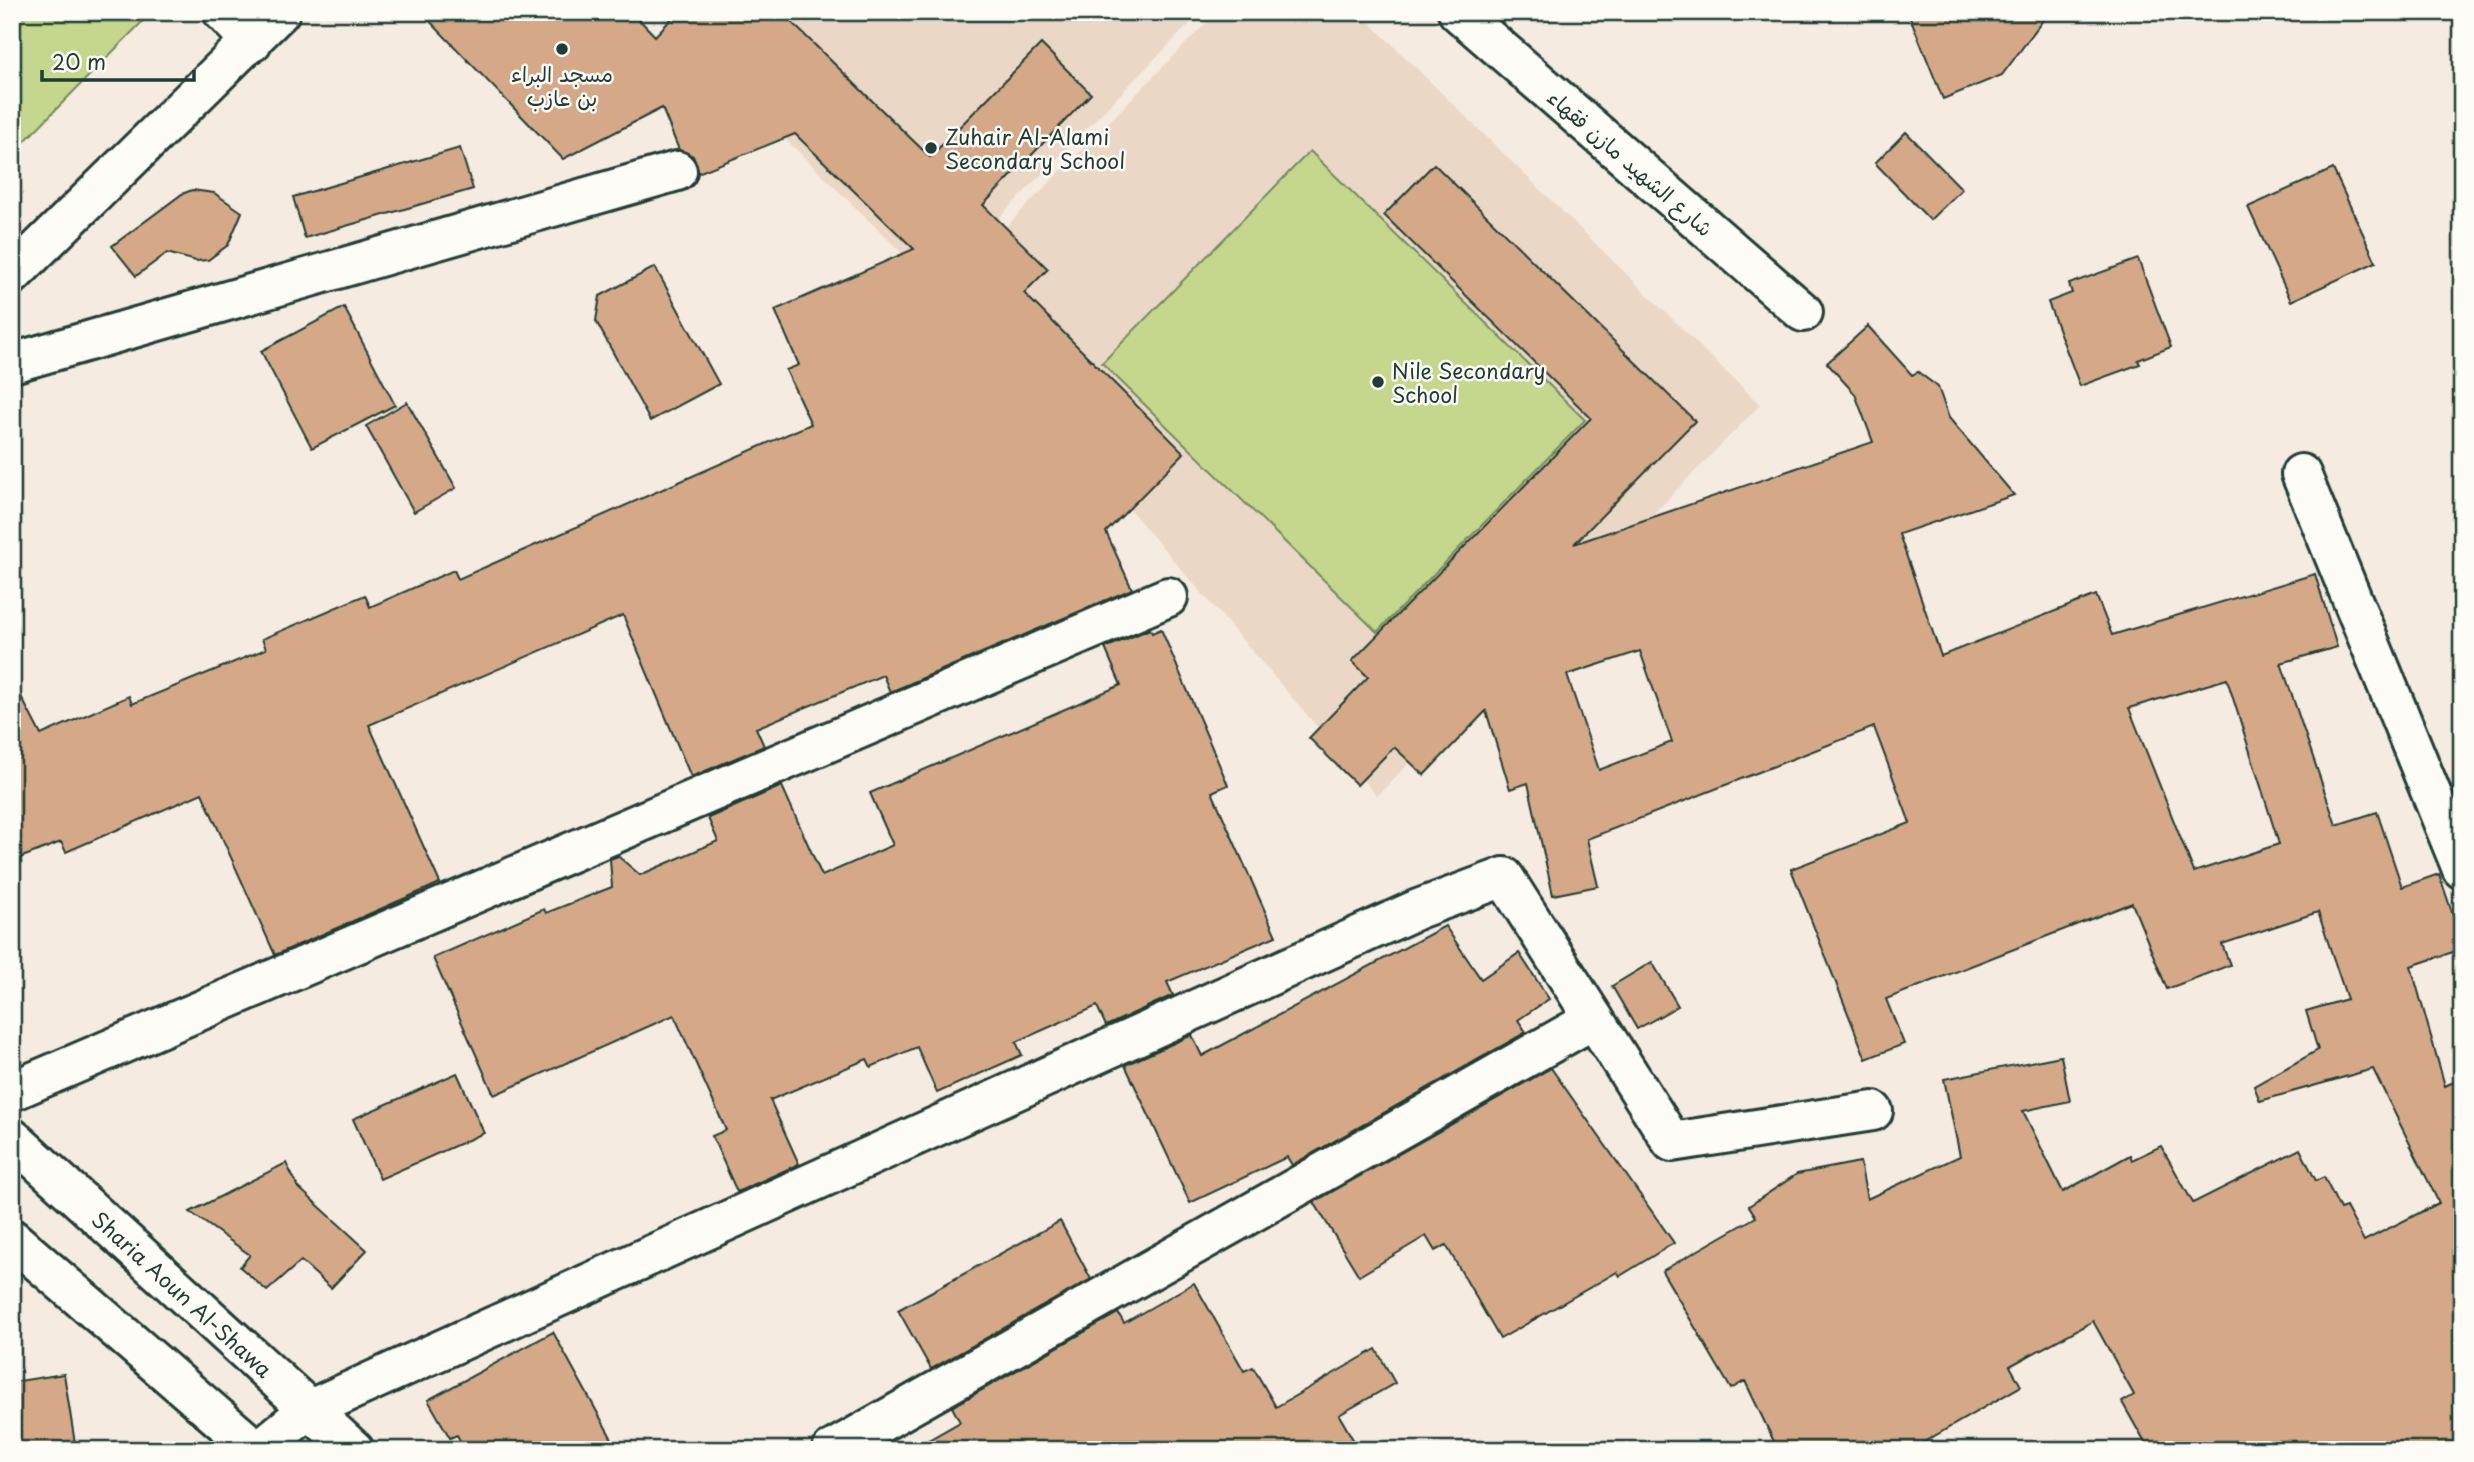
<svg xmlns="http://www.w3.org/2000/svg" width="2474" height="1462" font-family="'Playpen Sans','Playpen Sans Arabic',sans-serif">
  <style>
    .built { fill: #ebd7c6 }
    .green { fill: #c4d78c; stroke: #728a60; stroke-width: 2 }
    .building { fill: #d5a987; stroke: #1f3d34; stroke-width: 2; fill-rule: evenodd }
    .lines { fill: none; stroke-linecap: round; stroke-linejoin: round }
    .minor-casing { stroke: #1f3d34; stroke-width: 44 }
    .major-casing { stroke: #1f3d34; stroke-width: 44 }
    .minor { stroke: #fdfcf7; stroke-width: 38 }
    .major { stroke: #fdfcf7; stroke-width: 38 }
    .poi-dot { fill: #1f3d34; stroke: #fdfcf7; stroke-width: 2.5 }
    .labels { text-anchor: middle; dominant-baseline: central; stroke-width: 5; stroke-linejoin: round; paint-order: stroke }
    .poi-label { font-size: 21px; fill: #1f3d34; stroke: #fdfcf7; text-anchor: start }
    .street-label { font-size: 21px; fill: #1f3d34; stroke: #fdfcf7 }
  </style>
  <rect width="100%" height="100%" fill="#f5ebe1"/>
  <filter id="ink" filterUnits="userSpaceOnUse"><feTurbulence type="fractalNoise" baseFrequency=".0143" numOctaves="2"/><feDisplacementMap in="SourceGraphic" scale="14" xChannelSelector="R" yChannelSelector="G"/><feConvolveMatrix kernelMatrix="1 2 1 2 8 2 1 2 1" color-interpolation-filters="sRGB"/></filter>
  <g filter="url(#ink)">
    <g class="built">
      <polygon points="655,12 1201,12 934,284"/>
      <polygon points="1217,12 1359,12 1760,405 1377,796 942,292"/>
    </g>
    <g class="green">
      <polygon points="12,12 136,12 144,20 12,154"/>
      <polygon points="1310,151 1585,420 1377,632 1102,363"/>
    </g>
    <g class="building">
      <polygon points="421,12 632,12 655,36 678,12 781,12 930,157 1041,44 1091,94 983,205 1048,269 1024,293 1184,453 1106,532 1132,589 890,692 883,675 756,728 764,746 691,777 623,615 369,725 440,883 275,955 202,793 66,852 61,842 12,861 12,679 41,735 129,696 132,704 266,649 262,639 365,595 370,607 454,570 458,579 811,424 786,370 799,365 775,310 914,249 795,134 698,173 693,156 679,150 662,108 563,159"/>
      <polygon points="1908,12 2049,12 2002,75 1943,99"/>
      <polygon points="1906,132 1962,189 1930,220 1875,163"/>
      <polygon points="460,148 473,189 305,238 293,197"/>
      <path d="M1434,164l261,257 -121,123 299,-102 -18,-48 -28,-31 41,-37 44,49 6,-3 20,15 11,31 65,77 -115,39 42,122 155,-61 16,40 203,-61 22,73 -56,16 55,162 41,-13 25,75 37,-13 23,68v7l-51,17 34,120 17,-8v372h-313l-27,-48 12,-7 -41,-74 -83,45 11,20 -111,64h-132l-33,-69 -14,8 -69,-118 94,-54 -7,-11 48,-32 63,-12 7,37 93,-43 -16,-77 117,-23 9,45 -47,10 40,81 67,-37 2,5 29,-14 32,57 107,-54 16,32 8,-4 16,32 6,-2 18,34 75,-38 -66,-134 -113,32 -6,-15 64,-36 -12,-39 41,-12 -29,-87 -96,32 8,21 -63,24 -35,-86 -246,96 18,45 -38,15 -75,-190 119,-46 -36,-96 -287,112 11,47 -45,9 -25,-112 -18,6 -24,-78 -62,64 -30,-28 -37,38 -48,-47 59,-61 -16,-16 239,-243 -207,-203zM1640,651l32,91 -73,28 -32,-95zM2227,679l52,165 -85,28 -65,-164z"/>
      <polygon points="2333,169 2376,262 2291,301 2248,207"/>
      <polygon points="192,190 214,193 242,212 228,245 208,260 196,261 167,253 136,276 112,246 182,194"/>
      <polygon points="2138,259 2171,347 2138,360 2140,364 2080,386 2048,302 2072,293 2069,284"/>
      <polygon points="655,267 719,384 650,421 596,321 600,296"/>
      <polygon points="344,307 395,405 312,448 261,351"/>
      <polygon points="407,402 456,488 414,512 366,426"/>
      <polygon points="1150,629 1152,633 1161,629 1228,785 1212,792 1276,936 1167,982 1173,995 1106,1026 1097,1006 1016,1042 1022,1055 937,1093 917,1047 871,1067 867,1059 770,1100 799,1164 737,1192 712,1136 726,1130 674,1015 494,1095 433,958 544,909 546,913 612,887 610,859 618,856 640,875 718,841 708,818 782,786 822,876 893,845 870,793 1121,685 1105,648"/>
      <polygon points="1445,926 1481,979 1519,953 1549,999 1518,1020 1526,1032 1292,1165 1287,1157 1190,1203 1125,1065 1192,1035 1202,1056"/>
      <polygon points="1652,962 1678,1006 1637,1029 1612,986"/>
      <polygon points="1551,1068 1674,1243 1620,1276 1617,1272 1500,1339 1446,1245 1435,1251 1426,1236 1359,1276 1314,1202"/>
      <polygon points="457,1073 484,1133 380,1179 353,1119"/>
      <polygon points="286,1163 298,1187 367,1250 331,1288 301,1261 267,1291 240,1267 250,1255 190,1212"/>
      <polygon points="1060,1221 1091,1279 931,1369 898,1310"/>
      <polygon points="1194,1283 1244,1371 1253,1367 1276,1407 1376,1349 1395,1383 1339,1415 1359,1450 911,1450 960,1422 952,1407 1118,1313 1124,1323"/>
      <polygon points="553,1332 618,1450 465,1450 457,1435 450,1438 428,1400"/>
      <polygon points="64,1374 76,1450 12,1450 12,1382"/>
    </g>
    <g class="lines">
      <defs>
        <g id="minor">
          <polyline points="223,12 252,42"/>
          <polyline points="1458,12 1803,312"/>
          <polyline points="12,275 280,12"/>
          <polyline points="12,363 677,171"/>
          <polyline points="2301,474 2462,869"/>
          <polyline points="12,1091 1168,597"/>
          <polyline points="259,1450 308,1410 1418,909 1504,877 1672,1142 1873,1111"/>
          <polyline points="832,1450 1594,1019"/>
        </g>
        <g id="major">
          <path id="s1" d="M12,1138l342,312"/>
          <polyline points="12,1239 256,1450"/>
        </g>
      </defs>
      <use href="#minor" class="minor-casing"/>
      <use href="#major" class="major-casing"/>
      <use href="#minor" class="minor"/>
      <use href="#major" class="major"/>
    </g>
  </g>
  <g class="poi-dot">
    <circle cx="562" cy="49" r="7"/>
    <circle cx="931" cy="148" r="7"/>
    <circle cx="1378" cy="382" r="7"/>
  </g>
  <g class="labels">
    <g class="poi-label">
      <text x="562" y="73" text-anchor="middle">مسجد البراء<tspan x="562" dy="24">بن عازب</tspan></text>
      <text x="945" y="136">Zuhair Al-Alami<tspan x="945" dy="24">Secondary School</tspan></text>
      <text x="1392" y="370">Nile Secondary<tspan x="1392" dy="24">School</tspan></text>
    </g>
    <g class="street-label">
      <text transform="translate(1631 162) rotate(41)">شارع الشهيد مازن فقهاء</text>
      <text stroke="none"><textPath href="#s1" startOffset="231">Sharia Aoun Al-Shawa</textPath></text>
    </g>
  </g>
  <rect width="2474" height="1462" fill="none" stroke="#fdfcf7" stroke-width="42"/>
  <rect x="21" y="21" width="2432" height="1420" fill="none" stroke="#1f3d34" stroke-width="2.5" filter="url(#ink)"/>
  <path d="M42 70v10h152v-10" fill="none" stroke="#1f3d34" stroke-width="3.5"/>
  <text x="52" y="70" font-size="21" fill="#1f3d34" stroke="#fdfcf7" stroke-width="5" paint-order="stroke">20 m</text>
</svg>
